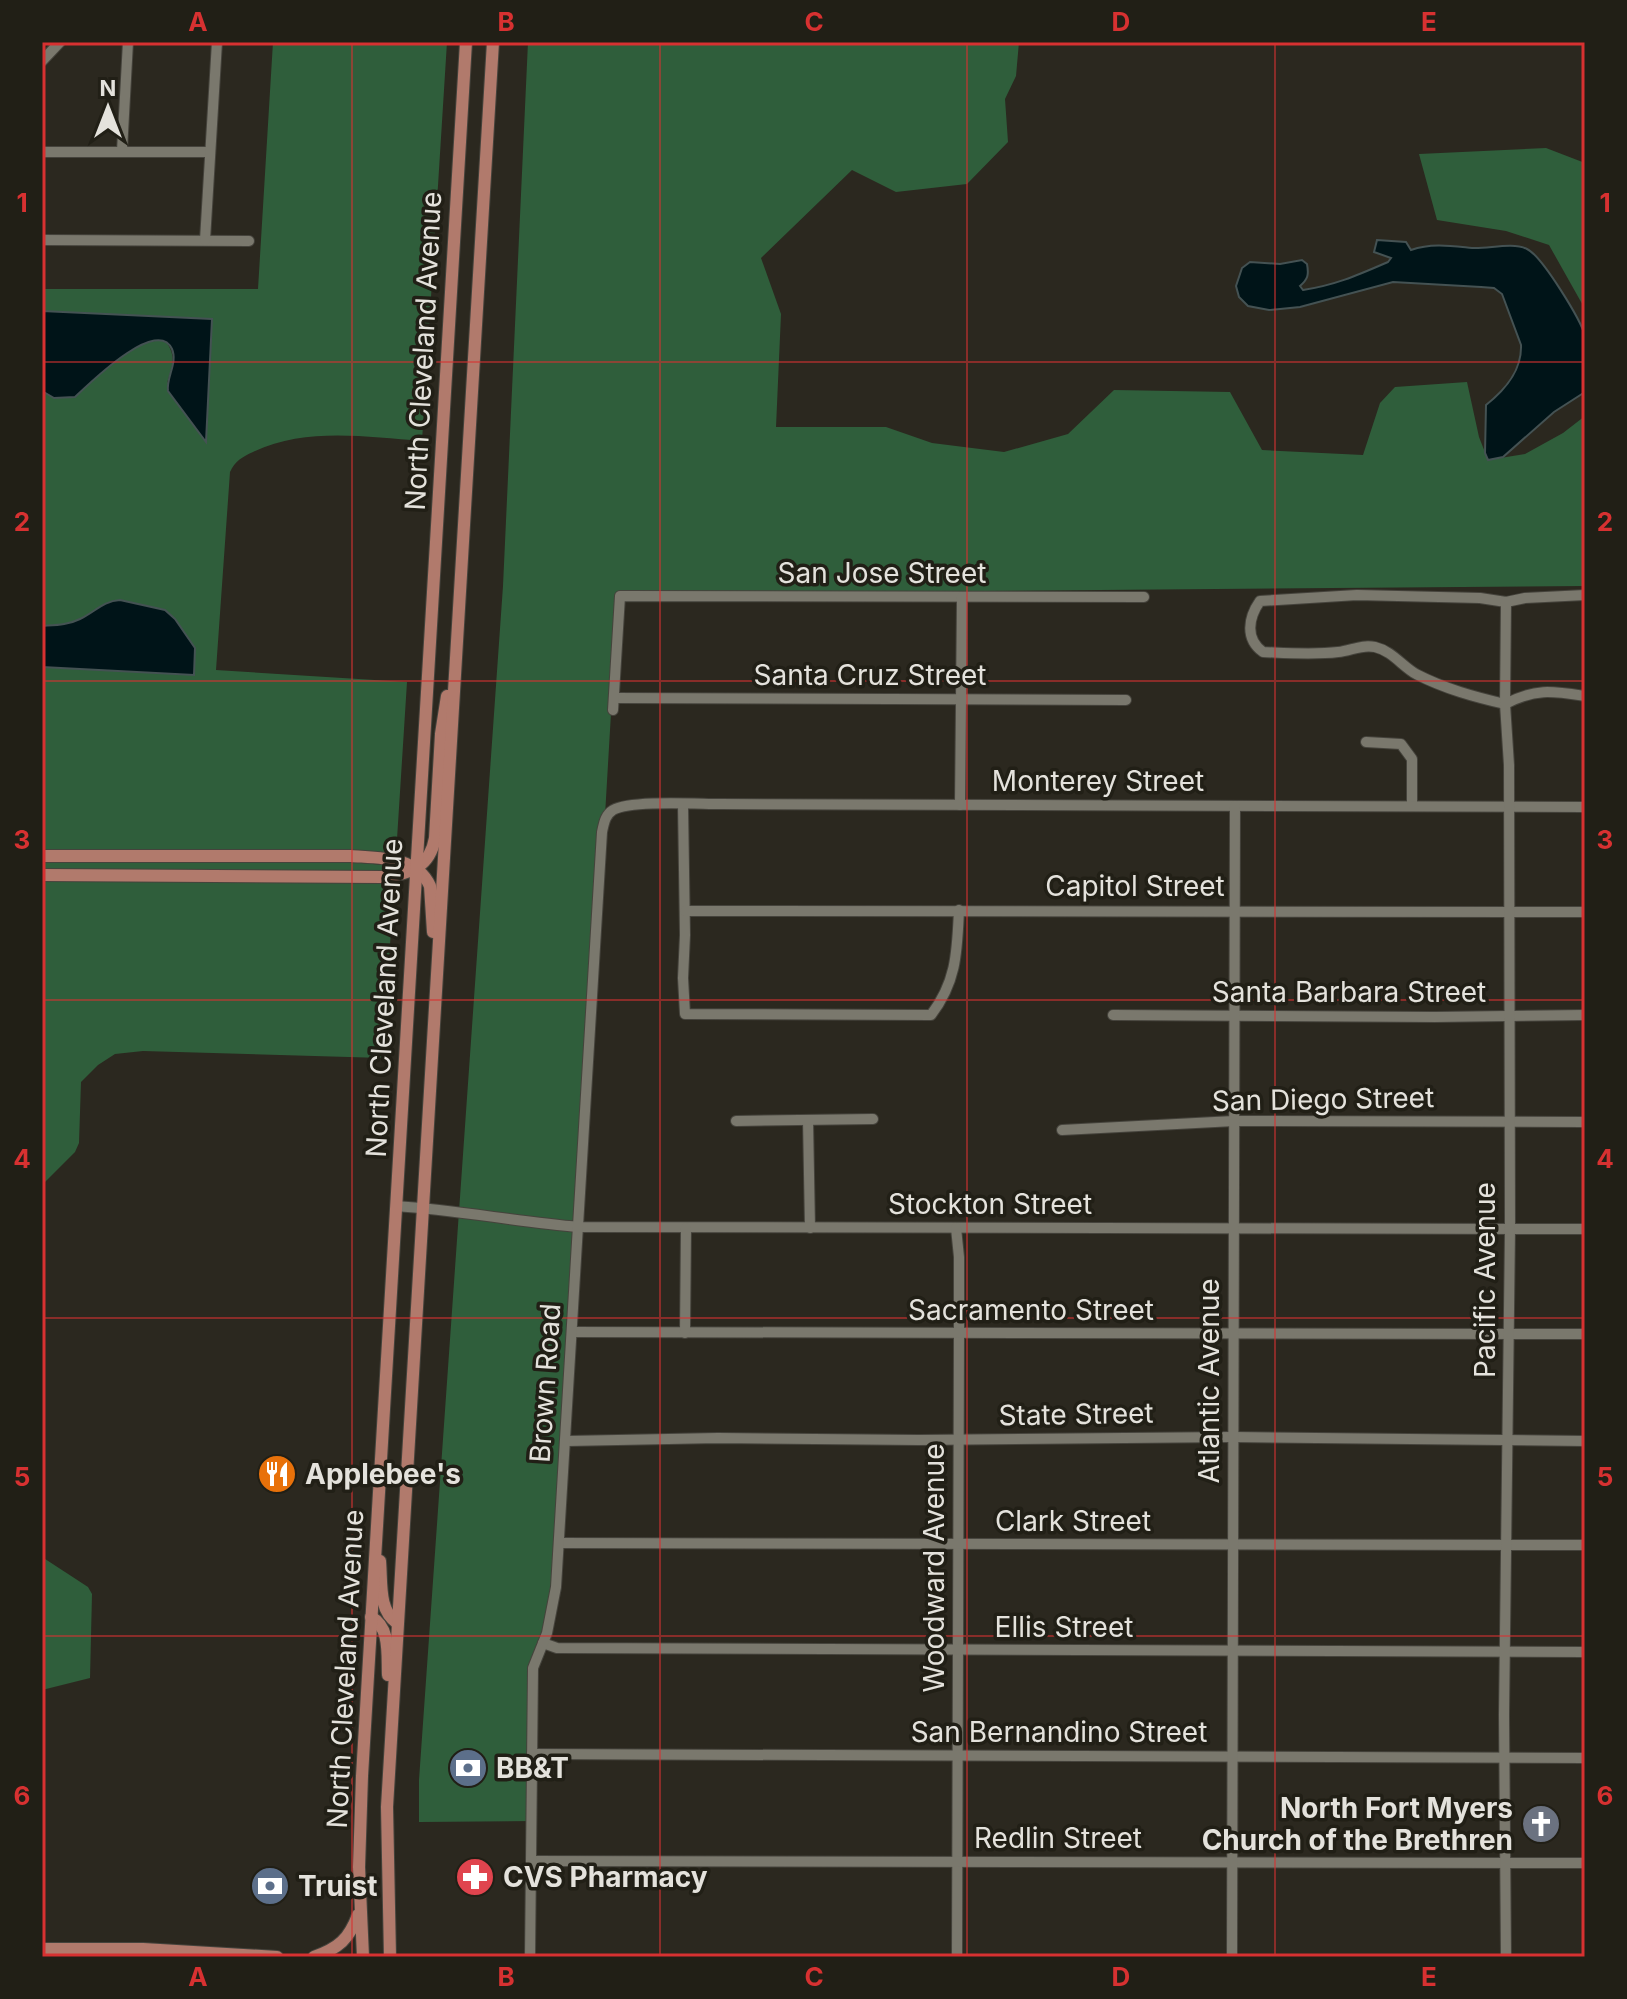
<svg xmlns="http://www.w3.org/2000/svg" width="1627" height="1999" font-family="Inter,sans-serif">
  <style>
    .green { fill: #2f5e3b }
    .water { fill: #001418; stroke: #445253; stroke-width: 2 }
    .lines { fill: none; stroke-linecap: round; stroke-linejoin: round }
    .minor-casing { stroke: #45433c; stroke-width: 12 }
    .major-casing { stroke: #45433c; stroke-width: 14 }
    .minor { stroke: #7a786d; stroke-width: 10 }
    .major { stroke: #b17a6c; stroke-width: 12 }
    .grid { fill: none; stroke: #d73131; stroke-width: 2; stroke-opacity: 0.55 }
    .labels { text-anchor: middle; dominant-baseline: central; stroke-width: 7; stroke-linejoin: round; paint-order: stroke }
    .street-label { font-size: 28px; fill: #e4e2dc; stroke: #211f16 }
    .poi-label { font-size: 28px; font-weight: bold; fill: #e4e2dc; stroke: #211f16; text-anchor: start }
    .neatline { fill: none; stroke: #d73131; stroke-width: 3 }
    .grid-label { font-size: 26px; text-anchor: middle; font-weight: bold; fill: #d73131 }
  </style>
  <rect width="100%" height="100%" fill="#2b281f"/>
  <g class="green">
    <path d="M273,42h174l-25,399c-57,-4 -116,-14 -169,11 -11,5 -18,9 -23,20l-14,198 191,12 -11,173 -354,-4v-184l151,7 -40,-67c-12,0 -27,-8 -38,-6 -14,3 -22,11 -35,18 -12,6 -25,6 -38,7v-235l12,7 21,-1c19,-18 63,-64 91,-55 11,14 6,25 1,41l45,-64 -170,-8v-22h216z"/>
    <polygon points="528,42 1019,42 1016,76 1005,99 1008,142 967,184 896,192 852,170 761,258 781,314 776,427 886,427 932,443 1004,452 1068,434 1114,390 1230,392 1262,450 1363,455 1380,403 1395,387 1467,382 1479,437 1488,460 1525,454 1563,433 1585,416 1585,586 618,594 560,1582 537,1668 536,1821 419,1822 419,1780 503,586"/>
    <polygon points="1546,148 1585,163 1585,309 1549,245 1506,231 1437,220 1419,154"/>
    <polygon points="42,862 351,862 395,866 395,870 383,872 42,870"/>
    <polygon points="42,880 394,881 383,1058 143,1051 115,1054 98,1065 81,1082 79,1143 75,1152 42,1185"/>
    <polygon points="42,1557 88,1587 92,1594 90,1678 42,1690"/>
  </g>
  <g class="water">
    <path d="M1377,240l29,2 5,8c21,-7 40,-4 61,-2 17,1 40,-6 55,1 15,7 54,71 58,87 4,14 0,41 0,56l-31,20 -51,45 -15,3 -3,-7 1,-48c19,-15 36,-34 35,-60l-19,-51 -8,-6 -13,-1 -88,-5 -93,25 -31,3 -21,-4 -9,-9 -3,-11 6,-18 8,-6 30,2 22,-4 5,4c2,11 1,15 -7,22l3,4c33,-5 55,-15 85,-28l3,-4 -17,-6z"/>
    <path d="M42,311l170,8 -6,123 -38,-51c-2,-14 10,-28 4,-42 -15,-33 -84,36 -97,48l-21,1 -12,-7z"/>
    <path d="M120,600l45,10 10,9 20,29 -1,27 -152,-8v-41c13,-1 26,-1 38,-7 15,-7 23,-18 40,-19z"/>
  </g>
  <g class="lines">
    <defs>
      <g id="minor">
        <polyline points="42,61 60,42"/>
        <polyline points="122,151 128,42"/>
        <polyline points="42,152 209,152"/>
        <polyline points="42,240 249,241"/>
        <polyline points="205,240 217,42"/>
        <path d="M1585,595l-60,3 -19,4 -26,-4 -123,-3 -97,6c-12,17 -15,38 3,51 24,1 51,3 75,0 13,-1 23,-8 37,-5 17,4 27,19 41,27 29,15 59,23 89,30 31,-16 47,-13 80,-8"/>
        <polyline points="614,698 1126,700"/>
        <polyline points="613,710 620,596 1144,597"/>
        <polyline points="1366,742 1401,744 1412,759 1412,806"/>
        <path d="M683,805l2,130 -2,43 2,36 246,1c26,-34 26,-64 28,-105"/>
        <polyline points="960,805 962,597"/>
        <polyline points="685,911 1585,912"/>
        <polyline points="1113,1015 1435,1017 1585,1015"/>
        <polyline points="808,1120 810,1228"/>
        <polyline points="736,1121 873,1119"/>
        <polyline points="1062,1130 1234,1121 1585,1122"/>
        <path d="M396,1206c62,4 121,16 183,21l1006,2"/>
        <polyline points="956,1228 959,1257 959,1333 957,1957"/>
        <polyline points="573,1332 1585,1334"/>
        <polyline points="685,1333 686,1228"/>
        <polyline points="567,1441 718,1438 919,1440 1233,1437 1585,1441"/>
        <polyline points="560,1543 1585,1545"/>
        <polyline points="543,1643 557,1648 1585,1652"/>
        <polyline points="532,1754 1585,1758"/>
        <polyline points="532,1861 1585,1863"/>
        <path d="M530,1957l3,-289 14,-35 9,-46 46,-755c2,-9 3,-17 11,-22 18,-10 84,-6 107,-6l865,3"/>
        <polyline points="1232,1957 1235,806"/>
        <polyline points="1506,1957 1504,1715 1510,1229 1509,765 1505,704 1506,602"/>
      </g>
      <g id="major">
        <path d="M42,856h309c27,2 66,0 79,30l3,46"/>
        <path d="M42,875l341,2c27,-3 47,-10 52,-39l6,-104 6,-38"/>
        <path d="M380,1561c2,22 -2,49 17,62"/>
        <path d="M371,1617c20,10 16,39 17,58"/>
        <polyline points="42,1949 143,1949 277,1957"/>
        <path d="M314,1957c25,-9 35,-18 44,-42"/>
        <polyline points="363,1957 359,1867 362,1776 466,42"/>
        <polyline points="390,1957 387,1807 493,42"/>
      </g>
    </defs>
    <use href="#minor" class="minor-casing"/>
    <use href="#major" class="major-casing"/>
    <use href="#minor" class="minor"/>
    <use href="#major" class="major"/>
  </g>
  <path class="grid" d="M352,42v1915M660,42v1915M967,42v1915M1275,42v1915M42,362h1543M42,681h1543M42,1000h1543M42,1318h1543M42,1636h1543"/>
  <defs>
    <symbol id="restaurant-disc" viewBox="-11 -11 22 22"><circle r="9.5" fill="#e8710a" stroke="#211f16"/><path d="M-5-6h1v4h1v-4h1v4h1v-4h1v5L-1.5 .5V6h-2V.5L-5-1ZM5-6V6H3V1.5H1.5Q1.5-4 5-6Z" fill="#fff"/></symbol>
    <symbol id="bank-disc" viewBox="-11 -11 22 22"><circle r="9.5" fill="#5c6f8a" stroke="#211f16"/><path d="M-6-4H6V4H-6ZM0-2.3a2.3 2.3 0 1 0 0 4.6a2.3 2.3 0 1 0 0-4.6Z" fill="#fff"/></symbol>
    <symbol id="church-disc" viewBox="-11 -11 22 22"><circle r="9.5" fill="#6b7280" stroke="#211f16"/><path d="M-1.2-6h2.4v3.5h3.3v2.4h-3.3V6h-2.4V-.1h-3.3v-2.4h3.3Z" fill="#fff"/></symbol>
    <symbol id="pharmacy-disc" viewBox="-11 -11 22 22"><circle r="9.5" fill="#e0444e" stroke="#211f16"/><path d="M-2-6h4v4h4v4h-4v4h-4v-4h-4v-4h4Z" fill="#fff"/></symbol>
  </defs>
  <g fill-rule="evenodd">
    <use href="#restaurant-disc" x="255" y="1452" width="44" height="44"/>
    <use href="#bank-disc" x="446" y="1746" width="44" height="44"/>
    <use href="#church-disc" x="1519" y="1802" width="44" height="44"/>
    <use href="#pharmacy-disc" x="453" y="1855" width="44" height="44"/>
    <use href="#bank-disc" x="248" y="1864" width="44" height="44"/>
  </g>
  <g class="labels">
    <g class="street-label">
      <text transform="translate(423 351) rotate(-87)">North Cleveland Avenue</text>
      <text x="882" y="573">San Jose Street</text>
      <text x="870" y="675">Santa Cruz Street</text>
      <text x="1098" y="781">Monterey Street</text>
      <text x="1135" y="886">Capitol Street</text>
      <text x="1349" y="992">Santa Barbara Street</text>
      <text transform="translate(384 998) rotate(-87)">North Cleveland Avenue</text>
      <text transform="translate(1323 1099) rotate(-1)">San Diego Street</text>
      <text x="990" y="1204">Stockton Street</text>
      <text transform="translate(1485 1280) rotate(-90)">Pacific Avenue</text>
      <text x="1031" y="1310">Sacramento Street</text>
      <text transform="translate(1209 1381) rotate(-90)">Atlantic Avenue</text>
      <text transform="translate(545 1383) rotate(-86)">Brown Road</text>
      <text transform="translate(1076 1414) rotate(-1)">State Street</text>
      <text x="1073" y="1521">Clark Street</text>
      <text transform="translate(934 1568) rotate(-90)">Woodward Avenue</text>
      <text x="1064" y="1627">Ellis Street</text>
      <text transform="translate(345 1669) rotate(-87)">North Cleveland Avenue</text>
      <text x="1059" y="1732">San Bernandino Street</text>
      <text x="1058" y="1838">Redlin Street</text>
    </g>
    <g class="poi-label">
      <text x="305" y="1474">Applebee's</text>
      <text x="496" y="1768">BB&amp;T</text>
      <text x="1513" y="1808" text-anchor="end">North Fort Myers<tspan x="1513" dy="32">Church of the Brethren</tspan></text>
      <text x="503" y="1877">CVS Pharmacy</text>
      <text x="298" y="1886">Truist</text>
    </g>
  </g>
  <rect width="1627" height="1999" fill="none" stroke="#211f16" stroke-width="88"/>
  <g transform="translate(108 108)" stroke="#211f16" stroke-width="6" paint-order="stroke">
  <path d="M0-6L14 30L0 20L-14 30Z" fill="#e4e2dc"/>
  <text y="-12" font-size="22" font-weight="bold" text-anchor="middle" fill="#e4e2dc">N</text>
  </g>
  <rect x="44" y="44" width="1539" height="1911" class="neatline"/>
  <g class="grid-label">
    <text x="198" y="31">A</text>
    <text x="506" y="31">B</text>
    <text x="814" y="31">C</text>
    <text x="1121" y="31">D</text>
    <text x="1429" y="31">E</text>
    <text x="22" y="212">1</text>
    <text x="1605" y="212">1</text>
    <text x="22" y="531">2</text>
    <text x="1605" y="531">2</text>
    <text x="22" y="849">3</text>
    <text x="1605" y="849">3</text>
    <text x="22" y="1168">4</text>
    <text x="1605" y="1168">4</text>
    <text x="22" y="1486">5</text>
    <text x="1605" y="1486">5</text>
    <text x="22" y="1805">6</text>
    <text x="1605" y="1805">6</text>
    <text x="198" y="1986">A</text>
    <text x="506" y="1986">B</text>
    <text x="814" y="1986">C</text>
    <text x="1121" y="1986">D</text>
    <text x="1429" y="1986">E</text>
  </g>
</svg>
